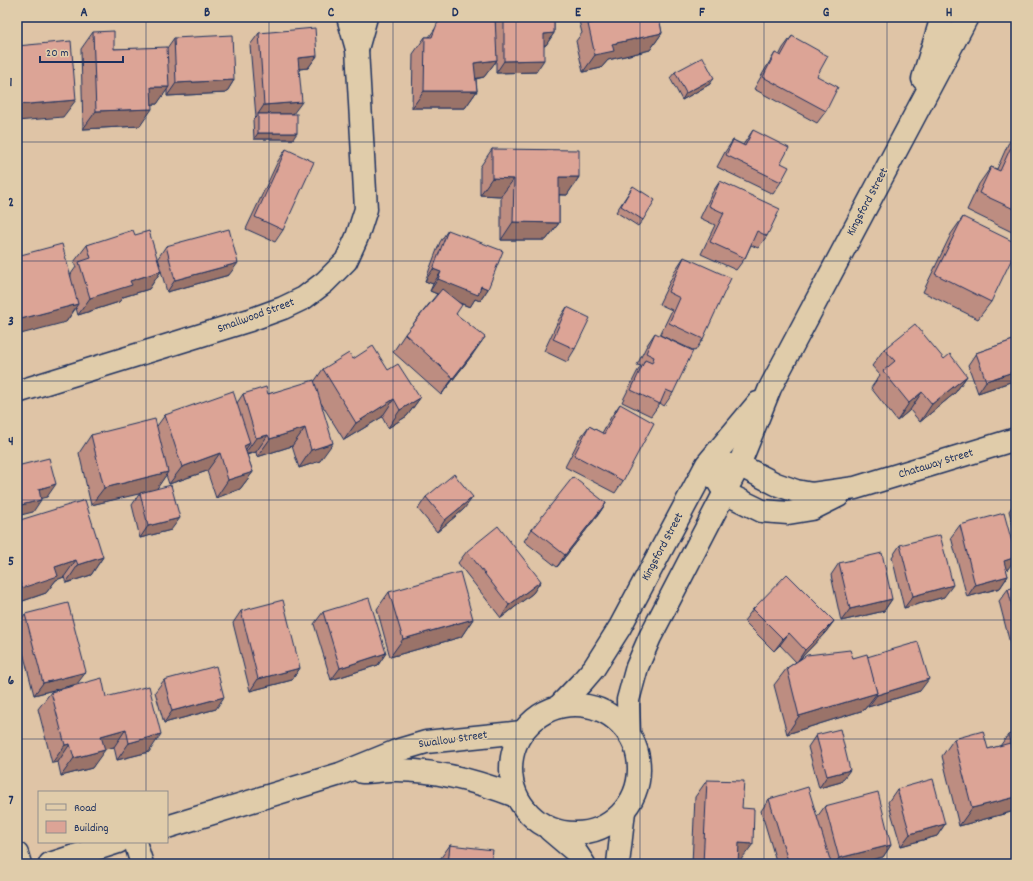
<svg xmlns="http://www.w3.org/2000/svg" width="1033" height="881" font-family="Dekko,sans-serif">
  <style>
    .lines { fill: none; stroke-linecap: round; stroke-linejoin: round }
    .minor-casing { stroke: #1b2f5e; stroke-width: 25 }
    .minor { stroke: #e0ccaa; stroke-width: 22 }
    .wall { fill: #bd8d81; stroke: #1b2f5e }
    .shaded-wall { fill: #9a7369; stroke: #1b2f5e }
    .building { fill: #dca496; stroke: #1b2f5e }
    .grid { fill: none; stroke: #1b2f5e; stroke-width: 1; stroke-opacity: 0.55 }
    .labels { text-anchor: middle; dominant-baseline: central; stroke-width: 3; stroke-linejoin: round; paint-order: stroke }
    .street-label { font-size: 12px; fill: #1b2f5e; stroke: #e0ccaa }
    .neatline { fill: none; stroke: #1b2f5e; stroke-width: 1.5 }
    .grid-label { font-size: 13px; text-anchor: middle; font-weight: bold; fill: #1b2f5e }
  </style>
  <rect width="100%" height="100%" fill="#dfc4a6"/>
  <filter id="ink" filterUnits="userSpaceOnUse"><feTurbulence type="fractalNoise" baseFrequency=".025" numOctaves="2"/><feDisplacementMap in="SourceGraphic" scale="8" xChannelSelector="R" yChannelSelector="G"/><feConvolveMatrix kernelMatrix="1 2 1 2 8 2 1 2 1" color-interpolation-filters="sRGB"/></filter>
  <g filter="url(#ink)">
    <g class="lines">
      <defs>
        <g id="minor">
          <polyline points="348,17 357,49 366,17"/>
          <polyline points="923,79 942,17"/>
          <polyline points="17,392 250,320 283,308 304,298 325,282 346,261 357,237 366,209 357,49"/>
          <polyline points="724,465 739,465 776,484 796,491 812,494 855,488 1016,439"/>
          <polyline points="717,480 725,493 762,511 788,513 812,509 838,496"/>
          <circle cx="575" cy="769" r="64"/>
          <polyline points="558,707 582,682 594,668 620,627 707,464 758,403"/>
          <polyline points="629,734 628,700 637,667 650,637 739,465 770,388 967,17"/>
          <path d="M362,772c10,0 20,-2 30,-2 43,-1 85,11 124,26"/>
          <polyline points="167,827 340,774 399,750 426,742 522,732"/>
          <polyline points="550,830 576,852 584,864"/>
          <polyline points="135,842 142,864"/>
          <polyline points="17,854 20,864"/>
          <polyline points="50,864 118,842"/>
          <polyline points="618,864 624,811"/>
        </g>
      </defs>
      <use href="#minor" class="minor-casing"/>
      <use href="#minor" class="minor"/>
    </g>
    <g class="wall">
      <polygon points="443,17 495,17 495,32 495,17 554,17 554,33 546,45 544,46 536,72 496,73 496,61 484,77 476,79 477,91 465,108 412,108 413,54 425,37 429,37 443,18"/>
      <polygon points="578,17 665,17 659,18 662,33 650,50 608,60 601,68 583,72 576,41 582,33"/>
      <polygon points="93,32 114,49 167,48 174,38 234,80 226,93 167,96 167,89 157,104 152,104 140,126 83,129 81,49"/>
      <polygon points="259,33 317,56 308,68 299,69 293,114 293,139 254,139 253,120 256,117 250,45"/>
      <polygon points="792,36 817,76 826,111 817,123 754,89 767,66 775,53 779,56 783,48"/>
      <polygon points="675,72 710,84 682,100 670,78"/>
      <polygon points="753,130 781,163 781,182 773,194 717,167 725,152 733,140 743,145"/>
      <polygon points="1016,133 1016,234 967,210 979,184 991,167 997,169 1008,144"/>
      <polygon points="286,149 283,230 275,242 246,229 278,161"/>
      <polygon points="492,149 579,177 567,195 559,195 559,223 546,240 501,240 501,196 480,195 480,167"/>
      <polygon points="720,181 767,236 758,248 751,245 745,258 736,270 701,254 715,225 700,218 712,193"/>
      <polygon points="633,186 643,220 638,226 616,212"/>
      <polygon points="963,217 991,302 978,319 923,292 951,234"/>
      <polygon points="448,230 488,289 480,301 475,299 470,307 459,303 456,314 473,354 441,395 393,352 405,334 437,294 430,291 433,284 425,281 440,242"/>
      <polygon points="135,235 160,265 158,258 166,246 229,275 167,292 161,271 149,289 123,297 119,302 78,315 76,308 66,322 71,274 76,267 74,262 87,245"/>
      <polygon points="684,257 703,339 695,351 660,335 672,310 659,304 676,269"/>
      <polygon points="567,307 575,349 567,362 544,351 559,319"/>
      <polygon points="655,333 673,393 664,406 660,403 651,416 622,402 637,372 641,366 637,365 647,345"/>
      <polygon points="1016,339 1016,380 978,393 968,365 976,353"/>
      <polygon points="884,349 944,359 967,376 955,393 920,422 910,410 897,421 871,388 880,375 872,366"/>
      <polygon points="353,359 388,370 420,398 407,416 388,428 382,417 344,440 321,403 320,461 299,468 292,446 257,457 256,452 247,455 253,472 240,489 216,498 207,471 169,484 166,475 156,489 171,530 140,538 132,505 140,493 91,505 79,453 91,435 157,426 165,415 237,403 243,394 268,394 314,382 323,369"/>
      <polygon points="620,404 623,481 615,493 565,467 580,438 589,426 602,433 611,417"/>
      <polygon points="426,497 464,509 437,532 418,509"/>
      <polygon points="1016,501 1016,538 1009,511"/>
      <polygon points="606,503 598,515 557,567 524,541 532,529"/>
      <polygon points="17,521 103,557 91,575 66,583 64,577 56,580 46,593 17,603"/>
      <polygon points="960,525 1008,569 1006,570 1008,576 1000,588 967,597 951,537"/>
      <polygon points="900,545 944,597 904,608 892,557"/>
      <polygon points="467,551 541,581 533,593 501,618 458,563"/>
      <polygon points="839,563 892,599 884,611 841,621 831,575"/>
      <polygon points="1016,587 1016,655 1013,655 999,601 1008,589"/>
      <polygon points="389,592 473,619 461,637 390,657 377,609"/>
      <polygon points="753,609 834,621 825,633 799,660 853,658 867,657 920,691 868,707 868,705 864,710 787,734 774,685 787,668 796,662 780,645 774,651 744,621"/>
      <polygon points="241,611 300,668 292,680 250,691 233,623"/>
      <polygon points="323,612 386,653 378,665 331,680 314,624"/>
      <polygon points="25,614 77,684 34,695 17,629 17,625"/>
      <polygon points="164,680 216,709 164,723 155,692"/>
      <polygon points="51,692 106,697 149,752 117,760 114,747 104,749 92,768 61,776 58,762 52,763 38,709"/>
      <polygon points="1016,732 1016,807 1015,806 1011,812 959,826 942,756 954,739 988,749 1000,746 1008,735"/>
      <polygon points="816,735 841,782 819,788 808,747"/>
      <polygon points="707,780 742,808 740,861 739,861 738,864 692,864 695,797"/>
      <polygon points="897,789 945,824 937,836 901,846 888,802"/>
      <polygon points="769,799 817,817 825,806 891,845 883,857 855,864 777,864 761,811"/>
      <polygon points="450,845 491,864 437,864 438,862"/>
    </g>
    <g class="shaded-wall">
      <polygon points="554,33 546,45 536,46 544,34"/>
      <polygon points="662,33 650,50 608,60 601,68 583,72 595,55 612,44"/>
      <polygon points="317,56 308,68 290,70 298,58"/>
      <polygon points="497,60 484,77 462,81 474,63"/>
      <polygon points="544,60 536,72 496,73 504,61"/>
      <polygon points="714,78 710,84 682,100 686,93"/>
      <polygon points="234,80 226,93 167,96 176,83"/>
      <polygon points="151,87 169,87 157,104 139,105"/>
      <polygon points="424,91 477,91 465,108 412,108"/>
      <polygon points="76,100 63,117 17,121 17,105"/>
      <polygon points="302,102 293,114 258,114 264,105"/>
      <polygon points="152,109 140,126 83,129 96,111"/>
      <polygon points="258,133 297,133 293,139 254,139"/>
      <polygon points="559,177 579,177 567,195 547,194"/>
      <polygon points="492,178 514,179 501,196 480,195"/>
      <polygon points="513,222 559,223 546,240 501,240"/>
      <polygon points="238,263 229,275 167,292 175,280"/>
      <polygon points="433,269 441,272 433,284 425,281"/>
      <polygon points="161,271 149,289 123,297 119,302 78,315 90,298 130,281"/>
      <polygon points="438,279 481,286 488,289 480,301 475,299 470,307 430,291"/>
      <polygon points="78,304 66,322 17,335 17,320"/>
      <polygon points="485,337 473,354 441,395 453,378"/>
      <polygon points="1016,371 1016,380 978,393 986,381"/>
      <polygon points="967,376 955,393 920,422 932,404"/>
      <polygon points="922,392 910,410 897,421 909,403"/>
      <polygon points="420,398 407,416 388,428 400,410"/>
      <polygon points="394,399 382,417 344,440 356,423"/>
      <polygon points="305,428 292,446 257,457 270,439"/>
      <polygon points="268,435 256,452 244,455 256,438"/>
      <polygon points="250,443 238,461 244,446"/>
      <polygon points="333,443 320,461 299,468 311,450"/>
      <polygon points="220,453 207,471 169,484 182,467"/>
      <polygon points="168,472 156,490 91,505 104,488"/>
      <polygon points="253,472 240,489 216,498 228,480"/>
      <polygon points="56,484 47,497 30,501 39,489"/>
      <polygon points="473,497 464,509 437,532 445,520"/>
      <polygon points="41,500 33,512 17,516 17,506"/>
      <polygon points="606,503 598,515 557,567 565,555"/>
      <polygon points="180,518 171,530 140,538 148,526"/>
      <polygon points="103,557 91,575 66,583 78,565"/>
      <polygon points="1016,557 1008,569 995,573 1004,561"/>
      <polygon points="76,560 64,577 56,580 46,593 17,603 17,594 22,588 55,567"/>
      <polygon points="1008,576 1000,588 967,597 975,585"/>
      <polygon points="541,581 533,593 501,618 509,605"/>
      <polygon points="953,585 944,597 904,608 913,596"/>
      <polygon points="892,599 884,611 841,621 850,609"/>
      <polygon points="473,619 461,637 390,657 403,639"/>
      <polygon points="834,621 825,633 797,662 805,650"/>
      <polygon points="789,633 780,645 774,651 783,639"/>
      <polygon points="386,653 378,665 331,680 340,668"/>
      <polygon points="300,668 292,680 250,691 258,679"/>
      <polygon points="86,672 77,684 34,695 43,683"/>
      <polygon points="929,679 920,691 868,707 877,695"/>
      <polygon points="877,693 864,710 787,734 799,716"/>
      <polygon points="224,697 216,709 164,723 172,711"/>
      <polygon points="126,729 114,747 88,753 101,736"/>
      <polygon points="161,734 149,752 117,760 129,743"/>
      <polygon points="70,744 58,762 52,763 65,745"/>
      <polygon points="105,750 92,768 61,776 74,758"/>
      <polygon points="850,770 841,782 819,788 827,776"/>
      <polygon points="1016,797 1016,805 1011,812 959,826 972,808"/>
      <polygon points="945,824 937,836 901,846 910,834"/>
      <polygon points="739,843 753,844 740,861 727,860"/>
      <polygon points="891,845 883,857 855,864 835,864 839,858"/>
    </g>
    <g class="building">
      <polygon points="444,17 495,17 497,60 474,63 477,91 424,91 425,37 432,37 437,24"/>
      <polygon points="504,17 554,17 554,33 544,34 544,60 504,61"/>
      <polygon points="594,17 659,17 662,33 612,44 614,51 595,55 588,24 595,22"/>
      <polygon points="315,28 317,56 298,58 302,102 264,105 259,33"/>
      <polygon points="114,31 114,49 167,47 169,87 151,87 152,109 96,111 93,32"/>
      <polygon points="232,35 234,80 176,83 174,38"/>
      <polygon points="792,36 828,56 817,76 838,87 826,111 763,77 775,53 781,56"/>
      <polygon points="71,41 76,100 17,105 17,46"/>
      <polygon points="703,57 714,78 686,93 675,72"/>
      <rect x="258" y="114" width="39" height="19"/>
      <polygon points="753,130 789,148 781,163 789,167 781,182 726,155 733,140 745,146"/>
      <polygon points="1016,136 1016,210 979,193 991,167 1000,171"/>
      <polygon points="286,149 314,162 283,230 255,217"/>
      <polygon points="492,149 579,150 579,177 559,177 559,223 513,222 514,179 492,178"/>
      <polygon points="720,181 780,209 767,236 757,231 745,258 710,242 724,213 709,206"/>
      <polygon points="633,186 655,200 643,220 621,206"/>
      <polygon points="963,217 1016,243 1016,250 991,302 935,274"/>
      <polygon points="229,229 238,263 175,280 166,246"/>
      <polygon points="133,230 135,235 149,231 161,271 130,281 132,285 90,298 79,262 91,258 87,245"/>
      <polygon points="448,230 503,251 488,289 481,286 478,295 438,279 441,272 433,269"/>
      <polygon points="62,244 78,304 17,320 17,256"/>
      <polygon points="684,257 731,278 703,339 669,323 680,298 668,292"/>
      <polygon points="442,289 462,305 456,314 485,337 453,378 405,334"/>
      <polygon points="567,307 590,318 575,349 553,339"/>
      <polygon points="915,324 944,359 950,354 967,376 932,404 922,392 909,403 883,371 895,361 884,349"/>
      <polygon points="655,333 693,351 673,393 666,390 660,404 631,390 645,360 652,363 654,357 646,353"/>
      <polygon points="1016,339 1016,371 986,381 976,353"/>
      <polygon points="373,346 388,370 398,364 420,398 400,410 394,399 356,423 323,369 349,353 353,359"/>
      <polygon points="314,380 333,443 311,450 305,428 270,439 268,435 256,438 243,394 266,387 268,394"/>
      <polygon points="233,391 250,443 244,446 253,472 228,480 220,453 182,467 165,415"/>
      <polygon points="620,404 654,423 623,481 574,455 589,426 604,434"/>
      <polygon points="155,419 168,472 104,488 91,435"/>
      <polygon points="49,458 56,484 39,489 41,500 17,506 17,466"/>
      <polygon points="454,474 473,497 445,520 426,497"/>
      <polygon points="573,477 606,503 565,555 532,529"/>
      <polygon points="171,485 180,518 148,526 140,493"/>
      <polygon points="85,500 103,557 78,565 76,560 55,567 58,576 22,588 17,573 17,521"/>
      <polygon points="1004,513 1016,557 1004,561 1008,576 975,585 960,525"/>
      <polygon points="498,526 541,581 509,605 467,551"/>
      <polygon points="940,535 953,585 913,596 900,545"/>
      <polygon points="882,553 892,599 850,609 839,563"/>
      <polygon points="460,572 473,619 403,639 389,592"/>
      <polygon points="787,574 834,621 805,650 789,633 783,639 753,609"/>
      <polygon points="1016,587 1016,621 1008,589"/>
      <polygon points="369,598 386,653 340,668 323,612"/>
      <polygon points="283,600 300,668 258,679 241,611"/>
      <polygon points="68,603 86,672 43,683 25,614"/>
      <polygon points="918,642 929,679 877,695 876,693 877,693 867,657"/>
      <polygon points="850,650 853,658 867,654 877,693 799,716 787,668 807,655"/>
      <polygon points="216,666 224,697 172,711 164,680"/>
      <polygon points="102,678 106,697 149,686 161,734 129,743 126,729 101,736 105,750 74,758 70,744 65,745 51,692"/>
      <polygon points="840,729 850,770 827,776 816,735"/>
      <polygon points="983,731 988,749 1010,743 1016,765 1016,797 972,808 954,739"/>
      <polygon points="1016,732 1016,765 1008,735"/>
      <polygon points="933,779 945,824 910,834 897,789"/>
      <polygon points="707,780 744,781 742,808 754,809 753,844 739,843 738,864 703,864"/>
      <polygon points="808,787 831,863 828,864 789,864 769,799"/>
      <polygon points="878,792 891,845 839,858 825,806"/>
      <polygon points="450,845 493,850 491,864 448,864"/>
    </g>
  </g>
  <path class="grid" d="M146,17v775M269,17v847M393,17v847M516,17v847M640,17v847M764,17v847M887,17v847M17,142h999M17,261h999M17,381h999M17,500h999M17,620h999M17,739h999M146,842v22"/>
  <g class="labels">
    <g class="street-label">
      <text transform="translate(868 202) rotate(-62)">Kingsford Street</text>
      <text transform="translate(256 316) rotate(-20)">Smallwood Street</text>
      <text transform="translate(936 464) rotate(-17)">Chataway Street</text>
      <text transform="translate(663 547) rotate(-62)">Kingsford Street</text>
      <text transform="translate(453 740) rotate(-8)">Swallow Street</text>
    </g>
  </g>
  <rect width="1033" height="881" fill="none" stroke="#e0ccaa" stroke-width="44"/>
  <rect x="38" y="791" width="130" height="52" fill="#e0ccaa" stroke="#918d8c"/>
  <rect x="46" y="804" width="20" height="6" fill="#e0ccaa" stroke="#918d8c"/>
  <text x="74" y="811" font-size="12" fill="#1b2f5e">Road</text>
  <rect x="46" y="821" width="20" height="12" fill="#dca496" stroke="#918d8c"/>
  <text x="74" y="831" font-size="12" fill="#1b2f5e">Building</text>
  <path d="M40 56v6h83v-6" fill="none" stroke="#1b2f5e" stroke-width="2"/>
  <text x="46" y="56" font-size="12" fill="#1b2f5e" stroke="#e0ccaa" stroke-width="3" paint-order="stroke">20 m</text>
  <rect x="22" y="22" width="989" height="837" class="neatline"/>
  <g class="grid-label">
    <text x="84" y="16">A</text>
    <text x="207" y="16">B</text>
    <text x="331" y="16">C</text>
    <text x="455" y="16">D</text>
    <text x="578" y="16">E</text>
    <text x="702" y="16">F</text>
    <text x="826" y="16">G</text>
    <text x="949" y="16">H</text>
    <text x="11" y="86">1</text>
    <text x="11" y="206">2</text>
    <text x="11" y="325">3</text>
    <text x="11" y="445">4</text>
    <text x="11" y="565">5</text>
    <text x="11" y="684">6</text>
    <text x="11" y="804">7</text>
  </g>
</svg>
